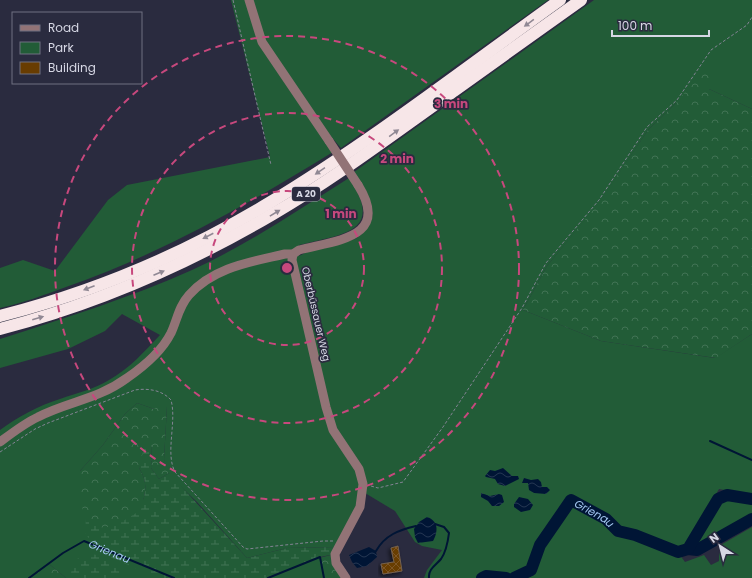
<svg xmlns="http://www.w3.org/2000/svg" width="752" height="578" font-family="Poppins,sans-serif">
  <style>
    .green { fill: #225c37 }
    .forest { fill: url(#forest-crowns) }
    .wetland { fill: url(#wetland-marsh) }
    .water { fill: url(#water-waves) }
    .lines { fill: none; stroke-linecap: round; stroke-linejoin: round }
    .stream { stroke: #001535; stroke-width: 2 }
    .river { stroke: #001535; stroke-width: 12 }
    .building { fill: url(#building-cross-hatch); stroke: #74614e; filter: url(#shadow) }
    .path { stroke: #838494; stroke-width: 1; stroke-dasharray: 3 2; stroke-linecap: butt }
    .minor { stroke: #927376; stroke-width: 9 }
    .highway { stroke: #f7e6e8; stroke-width: 12 }
    .minor-bridge { stroke: #927376; stroke-width: 9 }
    .oneway { fill: #908894 }
    .ring { fill: none; stroke: #c7487d; stroke-width: 2; stroke-dasharray: 7 5 }
    .labels { text-anchor: middle; dominant-baseline: central; stroke-width: 3.5; stroke-linejoin: round; paint-order: stroke }
    .shield { fill: #2a2b3f; stroke: #a2a3b2; stroke-width: 1 }
    .shield-label { font-size: 9px; font-weight: bold; fill: #d6d7e4 }
    .street-label { font-size: 10px; fill: #d6d7e4; stroke: #2a2b3f }
    .water-label { font-size: 11px; font-style: italic; fill: #a4c7f2; stroke: #2a2b3f }
    .centre { fill: #c7487d; stroke: #2a2b3f; stroke-width: 2 }
    .ring-label { font-size: 12px; text-anchor: middle; font-weight: bold; fill: #c7487d; stroke: #2a2b3f; stroke-width: 3.5; stroke-linejoin: round; paint-order: stroke }
  </style>
  <defs>
    <pattern id="forest-crowns" width="20" height="18" patternUnits="userSpaceOnUse"><rect width="20" height="18" fill="#225c37"/><path d="M2 6a3 3 0 1 1 6 0M12 15a3 3 0 1 1 6 0" fill="none" stroke="#417354"/></pattern>
    <pattern id="wetland-marsh" width="20" height="14" patternUnits="userSpaceOnUse"><rect width="20" height="14" fill="#225c37"/><path d="M1 5h8M5 5V1M11 12h8M15 12V8" fill="none" stroke="#417354"/></pattern>
    <pattern id="water-waves" width="16" height="10" patternUnits="userSpaceOnUse"><rect width="16" height="10" fill="#001535"/><path d="M0 5q4-4 8 0t8 0" fill="none" stroke="#243652"/></pattern>
    <pattern id="building-cross-hatch" width="8" height="8" patternUnits="userSpaceOnUse"><rect width="8" height="8" fill="#683c01"/><path d="M0 0l8 8M0 8l8-8" fill="none" stroke="#7d5726"/></pattern>
    <filter id="shadow"><feDropShadow dx="-2" dy="2" stdDeviation="2" flood-color="#0009"/></filter>
  </defs>
  <rect width="100%" height="100%" fill="#2a2b3f"/>
  <g class="green">
    <path d="M231,0h17l8,34 77,118c-85,52 -172,102 -267,135 -22,8 -43,16 -66,21v-40l23,-8 32,11 53,-71 19,-15 143,-28z"/>
    <polygon points="252,0 548,0 341,148 328,133 267,45"/>
    <path d="M594,0h158v109l-43,-20 -33,14 -28,27 -48,72 -53,64 -24,44 78,31 114,17 37,-24v161l-33,-6 -32,56 -13,2 11,15 19,-7 7,10 8,-4v-15l33,-19v51h-328l3,-8 15,-20 -20,-4 -7,-4 -20,-31 -30,-18 -28,54 -50,1 -40,10 -50,-56 -25,-24 -6,-9 -2,-10 3,-53 -13,3 -17,-6 -12,11 -22,31 -23,26 72,32 55,75h-141l-17,-14 -20,14h-29v-148c19,-14 38,-24 60,-31 17,-6 34,-10 49,-19 20,-11 36,-29 51,-45l-38,-21 -17,17 -37,18 -68,19v-29c65,-21 129,-41 192,-69 55,-25 106,-60 157,-92 37,55 -8,56 -50,67v11l8,-4 48,-13c31,-20 14,-43 -1,-67z"/>
    <path d="M727,497l25,5v13l-34,19 -17,14 -8,-2c9,-17 18,-37 34,-49z"/>
    <polygon points="320,557 324,578 268,578"/>
  </g>
  <g class="forest">
    <polygon points="706,67 718,74 709,89 752,109 752,334 716,358 601,341 523,310 547,266 600,201 648,130 676,103"/>
    <path d="M137,403l17,6 5,-4 8,1 -3,53 5,14 -10,6 -8,-11 1,-23 -13,23c10,16 6,24 2,42l-26,16 -16,2 -13,-9 -7,-21 1,-27 23,-26 22,-31z"/>
    <polygon points="335,554 346,578 323,578 319,558"/>
    <polygon points="49,564 66,578 29,578"/>
  </g>
  <g class="wetland">
    <path d="M145,444h7l-1,24 8,11 10,-6 78,85 40,-10 50,-1 -2,7 -15,3 -52,21h-110l-62,-27 -11,-19 1,-13 13,9 16,-2 26,-16c4,-18 8,-26 -2,-42z"/>
    <path d="M91,554c13,2 22,4 30,15l-3,9h-43l-4,-5 3,-13z"/>
  </g>
  <g class="water">
    <polygon points="503,468 512,476 518,476 519,479 505,486 498,484 495,479 486,477 485,476 490,470 495,471"/>
    <polygon points="524,478 531,480 538,479 541,482 542,487 547,487 550,490 546,494 534,493 529,490 528,483 522,483"/>
    <polygon points="481,493 490,496 499,494 502,495 504,502 499,506 492,506 488,501 481,497"/>
    <polygon points="519,497 528,499 533,505 530,510 521,512 514,507 514,504"/>
    <path d="M427,517c12,4 11,15 6,24l-15,2 -3,-6 -1,-8 5,-7z"/>
    <polygon points="369,547 376,551 377,557 367,566 357,568 352,562 349,555"/>
  </g>
  <g class="lines">
    <g class="stream">
      <polyline points="710,441 752,460"/>
      <path d="M376,551c9,-16 23,-21 40,-25"/>
      <path id="s1" d="M29,578l34,-25 21,-12 90,37"/>
      <polyline points="268,578 320,557 324,578"/>
      <path d="M429,578c-1,-9 7,-13 12,-19 5,-7 7,-18 8,-26l-5,-6 -9,-3"/>
    </g>
    <g class="river">
      <polyline points="688,549 697,550 752,519"/>
      <polyline points="482,578 486,576 506,578"/>
      <path id="s2" d="M514,578l17,-8 9,-25 31,-45 35,19 12,12 17,4 43,17 10,-3 30,-50 9,-4 25,4"/>
    </g>
  </g>
  <polygon class="building" points="398,546 402,571 383,574 381,564 394,562 391,548"/>
  <g class="lines">
    <g class="path">
      <polyline points="233,0 271,165"/>
      <path d="M0,452l35,-23 13,-6 87,-33c13,-2 27,0 36,10 6,22 -6,53 4,72l68,75 4,2 76,-8h10"/>
      <polyline points="371,486 378,488 403,482 443,427 522,308 546,263 599,200 647,127 677,100 711,50 747,25 752,17"/>
    </g>
    <g class="minor">
      <polyline points="249,0 262,42 329,141"/>
      <polyline points="293,254 292,260 326,407 333,430 359,469 363,484 360,507 335,554 336,563 346,578"/>
      <path d="M0,442c12,-9 25,-19 38,-25 31,-16 59,-17 89,-39 16,-11 35,-27 44,-45 6,-13 8,-27 18,-38 25,-28 62,-33 96,-41h8l6,-4c38,-10 92,-12 59,-65"/>
    </g>
    <g class="highway">
      <path d="M0,316c94,-24 186,-63 269,-113 101,-61 195,-134 291,-203"/>
      <path d="M0,329c96,-25 188,-65 273,-115 50,-29 97,-63 143,-96 55,-39 110,-79 165,-118"/>
    </g>
    <polyline class="minor-bridge" points="329,141 358,185"/>
  </g>
  <defs><path id="oneway-solid" d="M-6-.8H1V-3.2L6.5 0L1 3.2V.8H-6Z"/></defs>
  <g class="oneway">
    <use href="#oneway-solid" transform="translate(529 23) rotate(144)"/>
    <use href="#oneway-solid" transform="translate(394 133) rotate(-36)"/>
    <use href="#oneway-solid" transform="translate(320 171) rotate(146)"/>
    <use href="#oneway-solid" transform="translate(275 213) rotate(-31)"/>
    <use href="#oneway-solid" transform="translate(208 236) rotate(153)"/>
    <use href="#oneway-solid" transform="translate(159 273) rotate(-23)"/>
    <use href="#oneway-solid" transform="translate(89 288) rotate(159)"/>
    <use href="#oneway-solid" transform="translate(38 318) rotate(-16)"/>
  </g>
  <g class="ring">
    <circle cx="287" cy="268" r="77"/>
    <circle cx="287" cy="268" r="155"/>
    <circle cx="287" cy="268" r="232"/>
  </g>
  <g class="labels">
    <rect class="shield" x="292" y="187" width="28" height="14" rx="3"/>
    <g class="shield-label">
      <text x="306" y="194">A 20</text>
    </g>
    <g class="street-label">
      <text transform="translate(316 314) rotate(77)">Oberbüssauer Weg</text>
    </g>
    <g class="water-label">
      <text stroke="none"><textPath href="#s2" startOffset="127">Grienau</textPath></text>
      <text stroke="none"><textPath href="#s1" startOffset="94">Grienau</textPath></text>
    </g>
  </g>
  <circle cx="287" cy="268" r="6" class="centre"/>
  <g class="ring-label">
    <text x="451" y="108">3 min</text>
    <text x="397" y="163">2 min</text>
    <text x="341" y="218">1 min</text>
  </g>
  <rect x="12" y="12" width="130" height="72" fill="#2a2b3f" stroke="#6f7081"/>
  <rect x="20" y="25" width="20" height="6" fill="#927376" stroke="#6f7081"/>
  <text x="48" y="32" font-size="12" fill="#d6d7e4">Road</text>
  <rect x="20" y="42" width="20" height="12" fill="#225c37" stroke="#6f7081"/>
  <text x="48" y="52" font-size="12" fill="#d6d7e4">Park</text>
  <rect x="20" y="62" width="20" height="12" fill="#683c01" stroke="#6f7081"/>
  <text x="48" y="72" font-size="12" fill="#d6d7e4">Building</text>
  <g transform="translate(720 546) rotate(324)" stroke="#2a2b3f" stroke-width="3" paint-order="stroke">
  <path d="M0-3L7 15L0 10L-7 15Z" fill="#d6d7e4"/>
  <text y="-6" font-size="11" font-weight="bold" text-anchor="middle" fill="#d6d7e4">N</text>
  </g>
  <path d="M612 30v6h97v-6" fill="none" stroke="#d6d7e4" stroke-width="2"/>
  <text x="618" y="30" font-size="12" fill="#d6d7e4" stroke="#2a2b3f" stroke-width="3" paint-order="stroke">100 m</text>
</svg>
